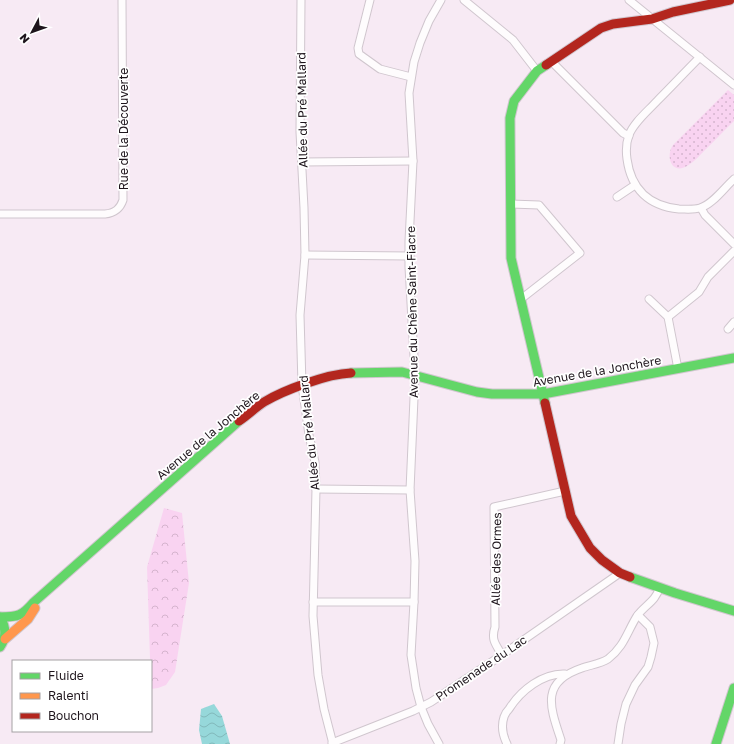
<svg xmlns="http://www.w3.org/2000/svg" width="734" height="744" font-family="'Golos Text',sans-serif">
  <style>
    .grass { fill: url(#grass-dots) }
    .forest { fill: url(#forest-crowns) }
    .water { fill: url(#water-waves) }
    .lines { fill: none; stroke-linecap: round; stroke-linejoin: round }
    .street-casing { stroke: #d0c6ce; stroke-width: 9 }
    .fast-casing { stroke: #d0c6ce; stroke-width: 11 }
    .slow-casing { stroke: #d0c6ce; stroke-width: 11 }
    .jam-casing { stroke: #d0c6ce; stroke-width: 11 }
    .street { stroke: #fefcfd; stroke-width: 7 }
    .fast { stroke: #63d668; stroke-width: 9 }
    .slow { stroke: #ff974d; stroke-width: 9 }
    .jam { stroke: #b3261e; stroke-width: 9 }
    .labels { text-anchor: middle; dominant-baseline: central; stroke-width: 3.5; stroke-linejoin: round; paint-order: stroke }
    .street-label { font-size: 12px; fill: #1e151c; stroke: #fff }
  </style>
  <defs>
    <pattern id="grass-dots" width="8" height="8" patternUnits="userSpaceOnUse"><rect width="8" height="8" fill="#f9d3f1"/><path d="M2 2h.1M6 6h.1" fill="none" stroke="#d5b4ce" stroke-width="1.8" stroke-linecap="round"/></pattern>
    <pattern id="forest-crowns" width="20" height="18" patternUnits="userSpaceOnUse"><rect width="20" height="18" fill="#f9d3f1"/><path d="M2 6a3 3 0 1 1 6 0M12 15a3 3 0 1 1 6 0" fill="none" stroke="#d5b4ce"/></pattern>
    <pattern id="water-waves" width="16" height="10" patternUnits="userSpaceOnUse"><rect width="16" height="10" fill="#96d8da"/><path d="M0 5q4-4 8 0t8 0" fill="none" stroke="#81b8ba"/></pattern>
  </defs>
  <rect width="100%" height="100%" fill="#f7eaf4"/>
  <path class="grass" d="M728,90l6,5v26c-10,10 -19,19 -29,29 -5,5 -11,12 -18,16 -15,9 -22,-9 -14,-21z"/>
  <polygon class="forest" points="164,508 182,513 189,583 175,672 166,685 158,688 151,689 147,567"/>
  <polygon class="water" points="214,704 222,716 230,744 202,744 199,730 201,709"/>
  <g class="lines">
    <defs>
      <g id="street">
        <polyline points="301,0 300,132 304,208 305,255 300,315 302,385 309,435 315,462 316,489 313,616 318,675 324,709 333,744"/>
        <polyline points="370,0 358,48 359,54 380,69 411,77"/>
        <polyline points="464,0 513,40 537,71"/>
        <polyline points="629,0 734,85"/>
        <path d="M700,57c-14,14 -28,29 -42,43 -10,11 -24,22 -29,35 -3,8 -3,17 -2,24 4,30 22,47 52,50 7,0 14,1 21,-1 13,-4 24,-20 34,-29"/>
        <polyline points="551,61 623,133 629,136"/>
        <polyline points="302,162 413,161"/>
        <polyline points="617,197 635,185"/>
        <polyline points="511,204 539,205 580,253 521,299"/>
        <polyline points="701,208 705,215 734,244"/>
        <path d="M0,214h105c10,-1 15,-5 18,-14l-1,-200"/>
        <polyline points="305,255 410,256"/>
        <polyline points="649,299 668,317 678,369"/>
        <polyline points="668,317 699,292 708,277 734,251"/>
        <polyline points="728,329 734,322"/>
        <polyline points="316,489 410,490"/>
        <polyline points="313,602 414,602"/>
        <path d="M502,655c-7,-11 -11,-16 -7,-28l-1,-120 71,-16"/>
        <polyline points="332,743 413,711 431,702 502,655 620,573"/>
        <polyline points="439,744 428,724 421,707 416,688 411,655 414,602 415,561 410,490 415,375 409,267 409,241 413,161 409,93 414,62 420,43 429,21 441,0"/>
        <path d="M507,744c-4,-8 -6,-18 -3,-27 1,-3 3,-6 5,-8 12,-19 34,-36 56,-35"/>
        <path d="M560,744l1,-4c-11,-33 -21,-58 21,-72 8,-3 18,-4 26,-9 16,-12 19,-27 29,-43 7,-10 20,-16 22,-28"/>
        <polyline points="618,744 621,724 626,704 635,685 648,667 651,657 654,643 650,627 638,615"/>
      </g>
      <g id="fast">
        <polyline points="351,373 402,372 477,392 492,394 543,394 734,358"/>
        <polyline points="545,403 511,258 510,118 514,101 537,71 546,65"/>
        <polyline points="630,577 675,593 734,611"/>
        <path d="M0,617c18,0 22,-1 34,-15l205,-181"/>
        <path d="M0,617c6,10 7,20 0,30"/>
        <polyline points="716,744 734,688"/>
      </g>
      <polyline id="slow" points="5,639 28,619 35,608"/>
      <g id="jam">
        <polyline points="546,65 601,28 613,24 652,19 673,12 730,0"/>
        <polyline points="545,403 571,516 590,548 602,560 620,573 630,577"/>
        <path d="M239,421c9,-6 17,-14 25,-19 20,-12 63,-28 87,-29"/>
      </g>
    </defs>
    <use href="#street" class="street-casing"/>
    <use href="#fast" class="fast-casing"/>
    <use href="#slow" class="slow-casing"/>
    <use href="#jam" class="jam-casing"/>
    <use href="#street" class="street"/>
    <use href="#fast" class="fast"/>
    <use href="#slow" class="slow"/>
    <use href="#jam" class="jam"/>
  </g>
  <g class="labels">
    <g class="street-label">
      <text transform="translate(302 110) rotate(-91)">Allée du Pré Mallard</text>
      <text transform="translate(123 129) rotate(-90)">Rue de la Découverte</text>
      <text transform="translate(412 312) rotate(-91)">Avenue du Chêne Saint-Fiacre</text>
      <text transform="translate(597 371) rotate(-10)">Avenue de la Jonchère</text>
      <text transform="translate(309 433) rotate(-96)">Allée du Pré Mallard</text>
      <text transform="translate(208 435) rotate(-40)">Avenue de la Jonchère</text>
      <text transform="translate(496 559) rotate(-89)">Allée des Ormes</text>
      <text transform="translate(481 668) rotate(-34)">Promenade du Lac</text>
    </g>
  </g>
  <rect x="12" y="660" width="140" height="72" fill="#ffffff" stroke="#a5a1a4"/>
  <rect x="20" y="673" width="20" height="6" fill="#63d668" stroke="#a5a1a4"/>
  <text x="48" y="680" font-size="12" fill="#1e151c">Fluide</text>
  <rect x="20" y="693" width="20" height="6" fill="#ff974d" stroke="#a5a1a4"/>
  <text x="48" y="700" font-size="12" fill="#1e151c">Ralenti</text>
  <rect x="20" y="713" width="20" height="6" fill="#b3261e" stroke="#a5a1a4"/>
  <text x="48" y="720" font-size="12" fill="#1e151c">Bouchon</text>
  <g transform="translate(32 32) rotate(229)" stroke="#ffffff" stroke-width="3" paint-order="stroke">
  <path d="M0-3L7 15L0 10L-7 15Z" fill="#1e151c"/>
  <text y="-6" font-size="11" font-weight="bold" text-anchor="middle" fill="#1e151c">N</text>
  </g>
</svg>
